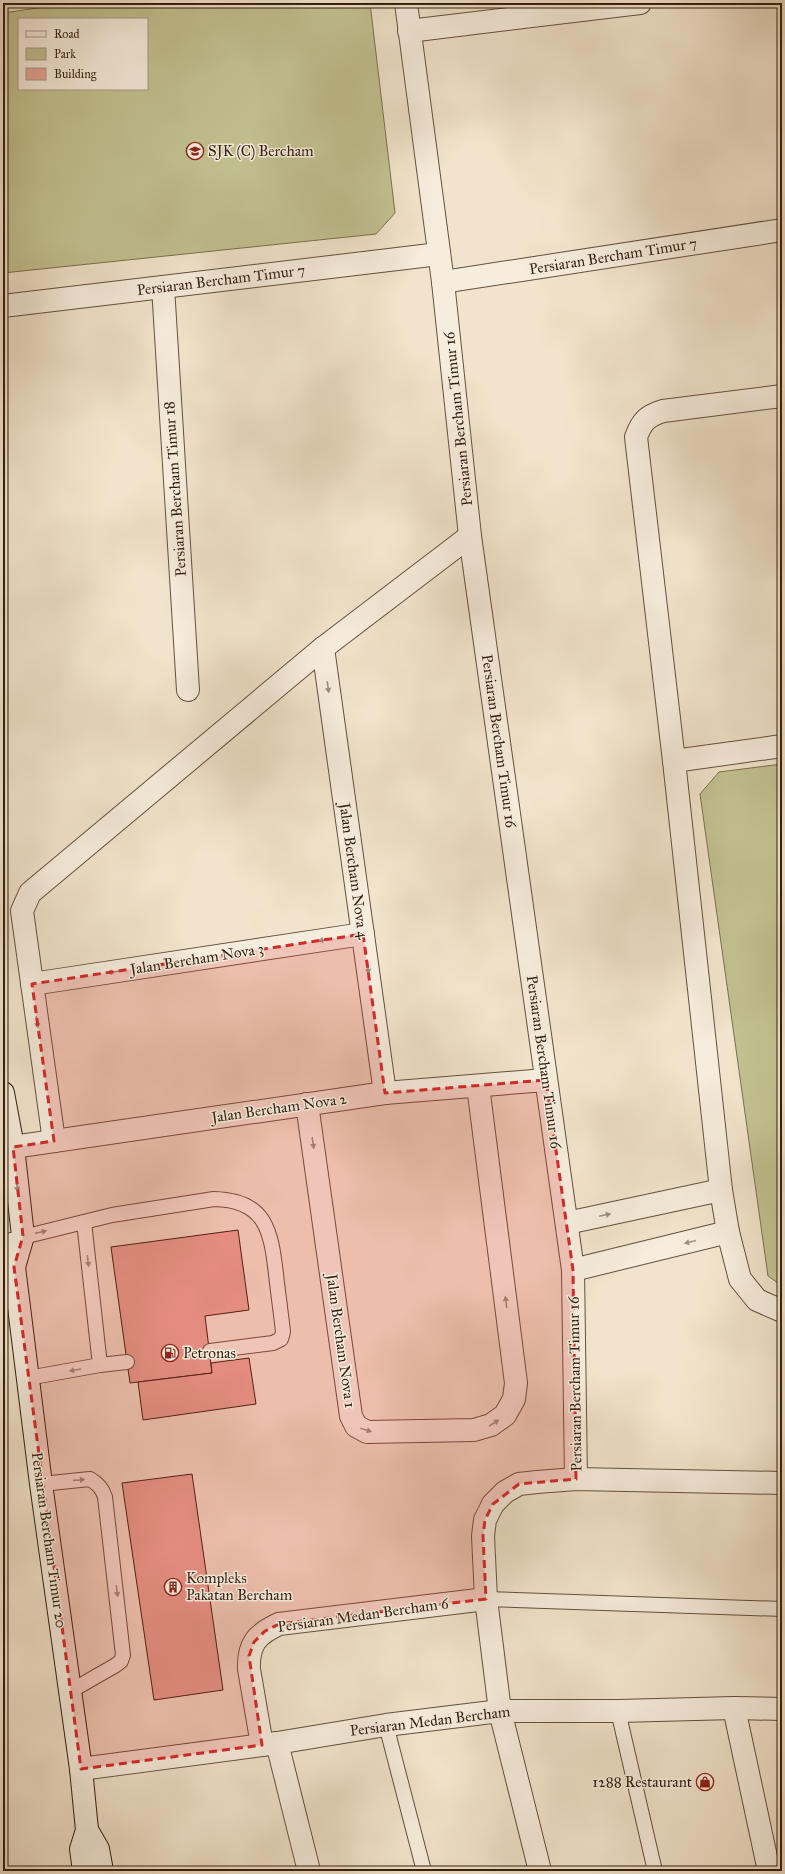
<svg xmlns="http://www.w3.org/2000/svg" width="785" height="1874" font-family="'IM FELL Great Primer',serif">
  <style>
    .green { fill: #c3c292; stroke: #7b7050; fill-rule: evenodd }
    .building { fill: #e7a695; stroke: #331e0e }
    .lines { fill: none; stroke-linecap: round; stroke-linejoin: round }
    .lane-casing { stroke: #63503e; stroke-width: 16 }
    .street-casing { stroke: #63503e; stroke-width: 24 }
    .secondary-casing { stroke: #331e0e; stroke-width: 24 }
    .lane { stroke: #f7edde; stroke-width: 14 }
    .street { stroke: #f7edde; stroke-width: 22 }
    .secondary { stroke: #f7edde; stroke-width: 22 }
    .oneway { fill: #9f9080 }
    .marked { fill: #d62828; fill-opacity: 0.2; stroke: #d62828; stroke-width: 3; stroke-dasharray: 8 5; stroke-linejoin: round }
    .labels { text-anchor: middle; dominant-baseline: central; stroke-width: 3; stroke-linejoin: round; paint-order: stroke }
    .poi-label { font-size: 15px; fill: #331e0e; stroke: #f7edde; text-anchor: start }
    .street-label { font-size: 15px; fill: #331e0e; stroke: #f7edde }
  </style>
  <rect width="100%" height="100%" fill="#f2e4cc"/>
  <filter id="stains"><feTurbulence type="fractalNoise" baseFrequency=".005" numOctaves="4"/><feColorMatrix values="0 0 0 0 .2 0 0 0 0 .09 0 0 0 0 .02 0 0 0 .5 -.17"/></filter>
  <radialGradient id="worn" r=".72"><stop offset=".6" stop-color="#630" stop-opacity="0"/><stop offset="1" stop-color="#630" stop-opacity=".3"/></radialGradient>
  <g class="green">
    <path d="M72,3h298l25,210 -19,21 -373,39v-260zM19,19h128v70h-128z"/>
    <polygon points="782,764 782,1286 768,1276 700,794 719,772"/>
  </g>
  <g class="building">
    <polygon points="238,1230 249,1310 205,1316 212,1373 130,1383 111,1247"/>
    <polygon points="249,1358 256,1404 143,1420 138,1382 212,1373 211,1363"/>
    <polygon points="192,1474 223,1690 154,1700 122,1483"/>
  </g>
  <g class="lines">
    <defs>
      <g id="lane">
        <path d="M3,1242l109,-27 102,-16c52,1 57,32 62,75 2,19 5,39 7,58l-2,7 -8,4 -63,8"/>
        <polyline points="100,1365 127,1362"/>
        <polyline points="28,1378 100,1365 84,1222"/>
        <path d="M41,1484l49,-5c8,5 12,9 15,18l18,158 -2,6 -5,4 -47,27"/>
        <polyline points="486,1599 782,1609"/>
        <polyline points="618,1711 655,1871"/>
        <polyline points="386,1725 424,1871"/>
      </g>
      <g id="street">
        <polyline points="406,3 443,282 470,536 573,1270 576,1479"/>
        <polyline points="409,31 640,3"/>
        <polyline points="443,282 782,230"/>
        <polyline points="163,287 188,690"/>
        <polyline points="3,306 439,254"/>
        <path d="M782,396l-119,15c-16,5 -21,10 -27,26l38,324 47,429 7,42 12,47 17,21 25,11"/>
        <polyline points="323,648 385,1093"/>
        <polyline points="674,761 782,746"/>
        <polyline points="32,984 363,934"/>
        <polyline points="307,1104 351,1416 356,1426 367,1432 474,1430 491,1425 505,1415 514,1399 516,1383 478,1086"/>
        <polyline points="54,1141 22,911 30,893 323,648 470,536"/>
        <polyline points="13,1147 385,1093 546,1080"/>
        <polyline points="567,1223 721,1190"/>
        <polyline points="573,1270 728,1232"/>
        <polyline points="734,1708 769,1871"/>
        <polyline points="277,1743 309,1871"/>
        <path d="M262,1745l-13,-76c-1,-25 8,-35 30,-45l207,-25"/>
        <polyline points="81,1769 277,1743 386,1725 500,1711 618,1711 734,1708 782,1709"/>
        <polyline points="540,1871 500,1711 486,1599 483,1536 485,1520 493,1504 505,1492 519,1484 537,1482 576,1479 782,1483"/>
      </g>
      <g id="secondary">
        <polyline points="3,1093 13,1147 23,1236 14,1267"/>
        <polyline points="3,1254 14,1267 41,1484 81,1769 87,1830 81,1849 84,1871"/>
        <polyline points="87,1830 98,1849 102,1871"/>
      </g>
    </defs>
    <use href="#lane" class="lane-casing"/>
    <use href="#street" class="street-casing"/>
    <use href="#secondary" class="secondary-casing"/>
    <use href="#lane" class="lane"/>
    <use href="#street" class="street"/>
    <use href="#secondary" class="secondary"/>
  </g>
  <defs><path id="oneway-solid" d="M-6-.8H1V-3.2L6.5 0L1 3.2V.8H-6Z"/></defs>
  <g class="oneway">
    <use href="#oneway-solid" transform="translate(328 687) rotate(82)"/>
    <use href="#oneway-solid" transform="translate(324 940) rotate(171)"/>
    <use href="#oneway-solid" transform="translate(368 968) rotate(82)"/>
    <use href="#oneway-solid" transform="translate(113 972) rotate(171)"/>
    <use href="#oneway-solid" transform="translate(37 1022) rotate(82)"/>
    <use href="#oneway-solid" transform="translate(313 1143) rotate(82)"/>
    <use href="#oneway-solid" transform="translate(17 1186) rotate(83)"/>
    <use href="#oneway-solid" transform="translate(605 1215) rotate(-12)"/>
    <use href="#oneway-solid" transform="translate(41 1232) rotate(-13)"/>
    <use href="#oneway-solid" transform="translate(690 1242) rotate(166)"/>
    <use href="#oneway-solid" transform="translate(88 1261) rotate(84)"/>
    <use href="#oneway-solid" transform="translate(506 1302) rotate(-97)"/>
    <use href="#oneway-solid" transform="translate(75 1370) rotate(170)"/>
    <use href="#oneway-solid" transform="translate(494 1423) rotate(-32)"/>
    <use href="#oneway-solid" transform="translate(366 1430) rotate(18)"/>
    <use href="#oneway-solid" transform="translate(79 1480) rotate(-4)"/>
    <use href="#oneway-solid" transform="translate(117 1591) rotate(83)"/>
  </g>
  <path class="marked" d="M363,934l22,159 161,-13 27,190 3,209 -57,5 -26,20 -8,16 -2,16 3,63 -207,25 -14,7 -11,11 -5,14 13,89 -181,24 -67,-502 9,-31 -10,-89 41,-6 -22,-157z"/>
  <defs>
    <symbol id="school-ring" viewBox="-11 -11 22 22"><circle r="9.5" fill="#f7edde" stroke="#8f2418" stroke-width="1.5"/><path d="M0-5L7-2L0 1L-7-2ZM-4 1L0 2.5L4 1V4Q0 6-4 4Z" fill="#8f2418"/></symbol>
    <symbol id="fuel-ring" viewBox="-11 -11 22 22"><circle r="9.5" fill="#f7edde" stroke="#8f2418" stroke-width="1.5"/><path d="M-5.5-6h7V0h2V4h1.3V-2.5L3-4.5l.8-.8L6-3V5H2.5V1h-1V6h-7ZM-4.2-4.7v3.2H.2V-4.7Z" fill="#8f2418"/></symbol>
    <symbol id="building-ring" viewBox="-11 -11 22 22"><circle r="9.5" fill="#f7edde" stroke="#8f2418" stroke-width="1.5"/><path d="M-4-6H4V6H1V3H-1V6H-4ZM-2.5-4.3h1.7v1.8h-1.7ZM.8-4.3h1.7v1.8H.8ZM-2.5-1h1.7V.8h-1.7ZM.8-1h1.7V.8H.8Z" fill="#8f2418"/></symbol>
    <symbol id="shop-ring" viewBox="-11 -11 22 22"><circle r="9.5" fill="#f7edde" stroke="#8f2418" stroke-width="1.5"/><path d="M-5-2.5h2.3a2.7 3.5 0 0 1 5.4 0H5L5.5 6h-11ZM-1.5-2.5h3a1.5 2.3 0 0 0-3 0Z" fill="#8f2418"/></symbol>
  </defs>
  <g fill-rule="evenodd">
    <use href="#school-ring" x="185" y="141" width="20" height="20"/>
    <use href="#fuel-ring" x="160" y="1343" width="20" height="20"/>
    <use href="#building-ring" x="163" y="1577" width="20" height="20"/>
    <use href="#shop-ring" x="695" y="1772" width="20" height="20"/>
  </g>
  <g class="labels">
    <g class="poi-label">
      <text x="208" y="151">SJK (C) Bercham</text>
      <text x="183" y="1353">Petronas</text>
      <text x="186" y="1578">Kompleks<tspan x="186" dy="17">Pakatan Bercham</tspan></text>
      <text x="692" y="1782" text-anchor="end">1288 Restaurant</text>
    </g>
    <g class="street-label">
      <text transform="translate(613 256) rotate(-9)">Persiaran Bercham Timur 7</text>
      <text transform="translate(221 280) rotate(-7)">Persiaran Bercham Timur 7</text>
      <text transform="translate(458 419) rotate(-96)">Persiaran Bercham Timur 16</text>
      <text transform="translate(175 489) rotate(-94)">Persiaran Bercham Timur 18</text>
      <text transform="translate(499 741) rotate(82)">Persiaran Bercham Timur 16</text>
      <text transform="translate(354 871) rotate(82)">Jalan Bercham Nova 4</text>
      <text transform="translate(197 959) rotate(-9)">Jalan Bercham Nova 3</text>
      <text transform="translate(544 1062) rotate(82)">Persiaran Bercham Timur 16</text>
      <text transform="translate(279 1108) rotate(-8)">Jalan Bercham Nova 2</text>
      <text transform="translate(341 1341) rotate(82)">Jalan Bercham Nova 1</text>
      <text transform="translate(575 1384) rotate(-91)">Persiaran Bercham Timur 16</text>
      <text transform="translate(49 1540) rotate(82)">Persiaran Bercham Timur 20</text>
      <text transform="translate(363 1615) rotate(-8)">Persiaran Medan Bercham 6</text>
      <text transform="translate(430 1721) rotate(-7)">Persiaran Medan Bercham</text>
    </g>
  </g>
  <rect width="785" height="1874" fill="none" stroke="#f2e4cc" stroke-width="16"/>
  <rect x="4" y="4" width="777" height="1866" fill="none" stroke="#331e0e" stroke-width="2"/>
  <rect x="8" y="8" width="769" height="1858" fill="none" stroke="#331e0e"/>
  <rect x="18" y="18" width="130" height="72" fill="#f7edde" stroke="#a99a8b"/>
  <rect x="26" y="31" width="20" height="6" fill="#f7edde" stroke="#a99a8b"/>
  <text x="54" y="38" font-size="12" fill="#331e0e">Road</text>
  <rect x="26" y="48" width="20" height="12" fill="#c3c292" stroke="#a99a8b"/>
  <text x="54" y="58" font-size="12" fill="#331e0e">Park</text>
  <rect x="26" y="68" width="20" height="12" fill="#e7a695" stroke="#a99a8b"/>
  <text x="54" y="78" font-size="12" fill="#331e0e">Building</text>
  <rect width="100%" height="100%" filter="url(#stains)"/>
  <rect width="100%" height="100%" fill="url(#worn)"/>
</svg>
